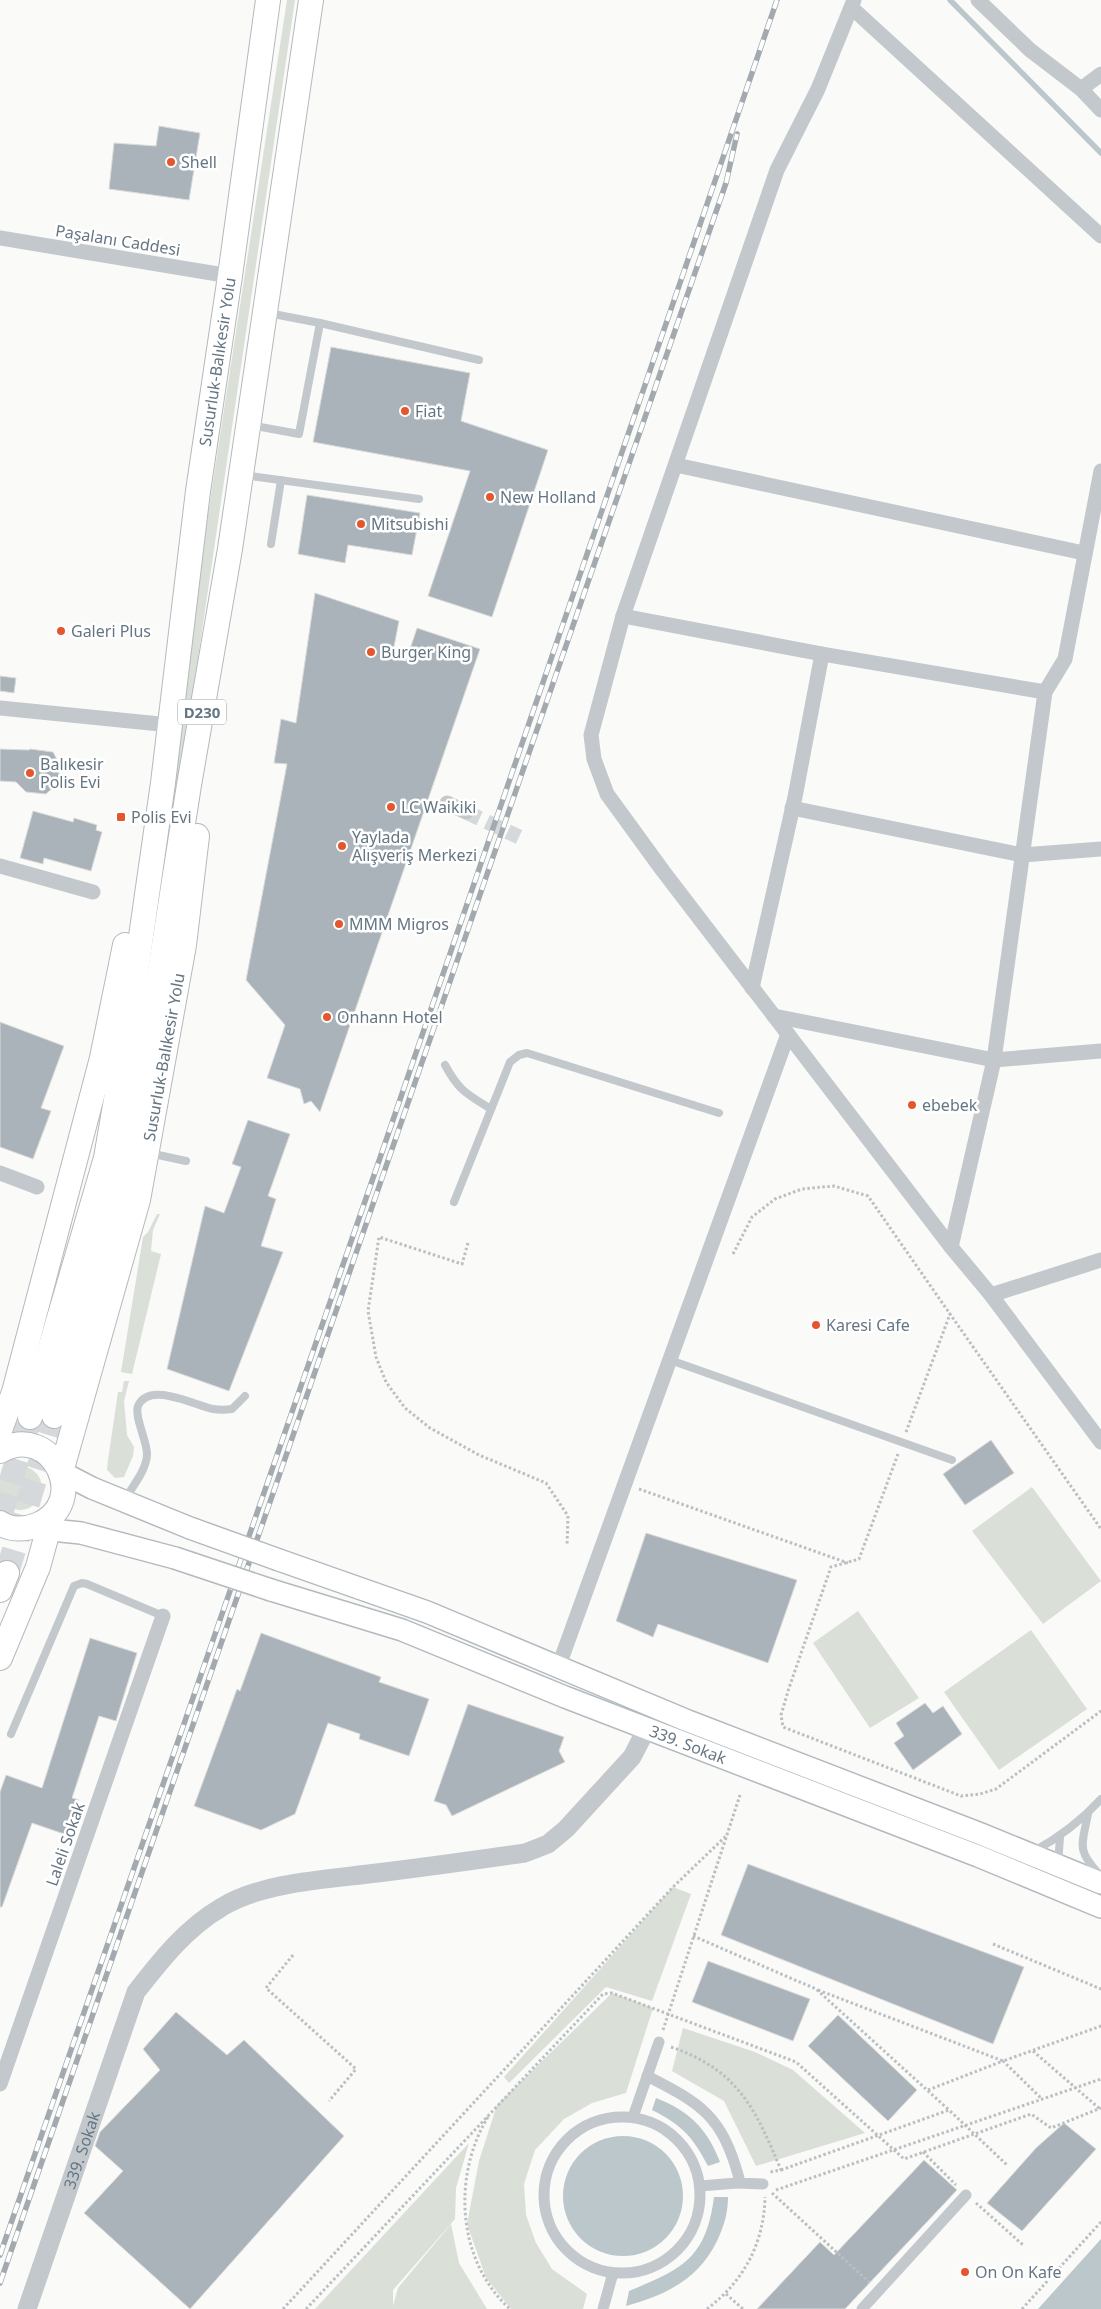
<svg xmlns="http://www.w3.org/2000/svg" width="1101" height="2309" font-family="'Noto Sans',sans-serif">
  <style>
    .green { fill: #dadfd7 }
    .water { fill: #bbc7cb }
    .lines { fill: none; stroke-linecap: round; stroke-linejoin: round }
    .stream { stroke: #bbc7cb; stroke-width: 5.5 }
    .building { fill: #aab3b9; stroke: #dcdcda }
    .minor-tunnel { stroke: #d5d9db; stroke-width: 15; stroke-dasharray: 15 8; stroke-linecap: butt }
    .trunk-tunnel { stroke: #d5d9db; stroke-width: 24; stroke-dasharray: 24 12; stroke-linecap: butt }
    .secondary-casing { stroke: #b3babf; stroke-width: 24 }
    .trunk-casing { stroke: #b4b9bd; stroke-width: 26 }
    .path { stroke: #bbbfc2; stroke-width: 3; stroke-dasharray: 2.5 2.5; stroke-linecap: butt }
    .service { stroke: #c3c8cc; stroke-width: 8 }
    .pedestrian { stroke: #c3c8cc; stroke-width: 11 }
    .minor { stroke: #c3c8cc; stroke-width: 15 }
    .tertiary { stroke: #c3c8cc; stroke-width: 19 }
    .secondary { stroke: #fff; stroke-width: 21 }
    .trunk { stroke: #fff; stroke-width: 24 }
    .rail-casing { stroke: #a2aab0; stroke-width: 5.5 }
    .rail { stroke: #fff; stroke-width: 4; stroke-dasharray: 11; stroke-linecap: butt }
    .secondary-bridge-casing { stroke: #b3babf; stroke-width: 24; stroke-linecap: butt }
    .secondary-bridge { stroke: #fff; stroke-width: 21 }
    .poi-dot { fill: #e4572e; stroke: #fff; stroke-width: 2 }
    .labels { text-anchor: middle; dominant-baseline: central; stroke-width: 5; stroke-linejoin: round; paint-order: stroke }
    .shield { fill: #fff; stroke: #939fa8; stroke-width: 1 }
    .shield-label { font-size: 15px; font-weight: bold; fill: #657683 }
    .poi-label { font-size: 16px; fill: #657683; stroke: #fff; text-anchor: start }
    .street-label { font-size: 16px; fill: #657683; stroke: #fff }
  </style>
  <rect width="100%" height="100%" fill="#fafaf8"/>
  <g class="green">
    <polygon points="287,0 295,0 190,712 165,847 208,514"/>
    <polygon points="157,1214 160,1214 153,1230 151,1251 161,1254 132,1374 121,1372 143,1237 148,1232"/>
    <polygon points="124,1381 129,1381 124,1401 127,1435 134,1447 133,1456 124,1477 115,1478 107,1470 108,1460 118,1392 122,1392"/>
    <circle cx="20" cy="1488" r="22"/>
    <polygon points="1032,1487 1101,1581 1043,1624 972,1531"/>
    <polygon points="858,1611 919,1698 870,1728 813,1643"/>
    <polygon points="1031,1630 1087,1709 999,1770 944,1692"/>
    <polygon points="673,1887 691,1894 652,2001 606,1987 509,2083 504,2077"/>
    <polygon points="612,1993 653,2008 626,2093 592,2103 564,2119 535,2150 524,2184 526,2215 536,2243 552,2269 587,2294 583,2309 511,2309 486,2278 467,2224 479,2161 497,2105"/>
    <polygon points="683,2028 755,2052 793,2070 865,2133 756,2166 724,2101 672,2071"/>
    <polygon points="469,2143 456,2188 455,2219 393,2290 393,2306 398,2288 451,2224 459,2263 487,2309 315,2309"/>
  </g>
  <g class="water">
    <path d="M656,2098c33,13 51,30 64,64l-12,4c-15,-29 -26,-41 -56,-56z"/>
    <circle cx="623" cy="2196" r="60"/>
    <path d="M714,2197h14c0,16 -4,29 -11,44 -19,39 -52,54 -91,65l3,-15c53,-22 77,-32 85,-94z"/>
    <polygon points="1101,2239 1101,2309 1038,2309"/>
  </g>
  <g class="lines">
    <polyline class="stream" points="950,0 1101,153"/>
  </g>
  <g class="building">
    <polygon points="159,126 200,133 189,200 109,189 114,143 156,146"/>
    <polygon points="331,347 470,373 461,421 548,450 492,617 428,596 470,471 313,442"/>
    <polygon points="307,495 420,513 412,555 348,545 345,563 298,554"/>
    <polygon points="315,593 399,621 392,657 406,661 417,628 480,649 320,1112 311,1101 304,1104 300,1089 267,1078 285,1025 246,980 287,764 274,763 281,719 296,723"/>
    <polygon points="0,676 16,678 14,693 0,691"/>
    <polygon points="0,749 29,750 30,749 53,752 60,765 58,783 46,794 26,792 16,782 0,781"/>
    <polygon points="33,811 73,822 74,818 97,825 96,830 102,832 91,871 44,858 43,864 20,858"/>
    <polygon points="0,1022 64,1046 41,1108 51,1111 33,1159 0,1147"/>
    <polygon points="248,1120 290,1134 268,1196 276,1199 261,1246 283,1252 229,1391 167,1369 205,1206 224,1213 241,1167 232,1164"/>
    <polygon points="991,1440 1014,1473 965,1505 943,1474"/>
    <polygon points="646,1533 797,1580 768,1663 658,1624 653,1637 616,1621"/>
    <polygon points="261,1633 381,1677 379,1682 429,1699 409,1756 359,1739 360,1734 328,1723 295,1814 261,1830 194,1806 237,1689 240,1691"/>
    <polygon points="90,1638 137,1653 116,1721 99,1716 72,1798 79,1800 67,1835 32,1823 2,1907 0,1907 0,1792 6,1775 42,1788"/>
    <polygon points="925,1703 933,1713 943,1706 962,1734 913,1770 894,1743 904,1736 896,1723"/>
    <polygon points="468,1704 564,1737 559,1751 565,1762 452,1816 446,1805 434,1801"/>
    <polygon points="748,1864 1024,1967 993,2044 721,1935"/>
    <polygon points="708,1961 810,1999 793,2041 692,2002"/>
    <polygon points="176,2012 227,2055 244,2040 344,2136 190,2309 84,2213 123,2171 95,2146 100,2132 160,2070 143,2049"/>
    <polygon points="838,2015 917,2090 888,2121 808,2046"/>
    <polygon points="1064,2123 1096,2149 1022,2231 987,2203 1036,2148"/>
    <polygon points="924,2160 957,2190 845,2309 757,2309 820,2242 834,2255"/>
  </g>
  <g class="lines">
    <polyline class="minor-tunnel" points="466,812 519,837"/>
    <g class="trunk-tunnel">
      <polyline points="0,1517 30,1417"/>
      <polyline points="7,1573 54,1416"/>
    </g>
    <defs>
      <g id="secondary">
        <polyline points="61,1472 92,1488 190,1528"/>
        <polyline points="32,1528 81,1533 175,1558"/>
        <polyline points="279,1560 427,1612 688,1721 981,1834 1101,1883"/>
        <path id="s2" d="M271,1590l131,40 163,67 413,159 123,51"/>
      </g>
      <g id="trunk">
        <polyline points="54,1416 128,1153 149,1041 189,785 230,549 311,0"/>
        <path id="s3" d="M30,1417l76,-259 20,-117 37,-258 35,-292 32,-215 38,-276"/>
        <polyline points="0,1430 14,1392 102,1058 125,945"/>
        <path d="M0,1451c52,-30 92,52 37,74 -12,5 -27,5 -37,-2"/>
        <path id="s4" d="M61,1472l77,-272 46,-255 13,-109"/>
        <polyline points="0,1590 7,1573"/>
        <polyline points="0,1658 38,1567 52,1516"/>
      </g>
    </defs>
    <use href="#secondary" class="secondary-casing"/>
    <use href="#trunk" class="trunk-casing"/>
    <g class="path">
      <polyline points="468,1243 462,1264 379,1237 368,1311 376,1357 386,1382 405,1408 430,1428 479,1455 546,1483 568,1516 567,1546"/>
      <polyline points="733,1254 752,1217 775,1199 802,1189 834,1186 868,1196 950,1314"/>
      <polyline points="906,1432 950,1314 1101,1529"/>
      <polyline points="898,1454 859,1559 831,1567 789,1688 781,1715 783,1727 961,1796 980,1794 996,1789 1101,1711"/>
      <polyline points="639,1489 848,1563"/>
      <polyline points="693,1936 816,1989 949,2110"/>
      <polyline points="993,1944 1101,1989"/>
      <polyline points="293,1955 266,1988 356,2069 329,2101"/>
      <polyline points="818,1990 1003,2061 1101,2026"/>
      <polyline points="663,2030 740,1795"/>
      <path d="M671,2047c67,23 84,61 110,123l-11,2"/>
      <polyline points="1033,2051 1100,2109"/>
      <polyline points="928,2090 1003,2061 1042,2099"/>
      <path d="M488,2117c-36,59 -31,144 22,192"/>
      <polyline points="923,2152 956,2185"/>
      <polyline points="781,2170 949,2110 1007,2165"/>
      <polyline points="776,2190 1101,2079"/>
      <polyline points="772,2193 869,2282"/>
      <polyline points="976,2203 1023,2245"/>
      <polyline points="726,2294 743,2309"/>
      <polyline points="283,2309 673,1887 726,1836"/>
      <polyline points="306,2309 603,1994 612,1993 796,2062 904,2159 1031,2114 1051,2128 1101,2108"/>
      <path d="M707,2309c37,-28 57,-66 58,-112"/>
      <polyline points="1022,2309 1101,2222"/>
    </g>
    <g class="service">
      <polyline points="320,323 479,360"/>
      <polyline points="250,425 299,434 320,323 268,313"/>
      <polyline points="243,475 419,499"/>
      <polyline points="271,544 281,480"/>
      <path d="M445,1065c14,26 22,29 46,44"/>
      <polyline points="149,1153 186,1161"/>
      <polyline points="454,1202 510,1062 519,1055 527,1053 719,1113"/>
      <polyline points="670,1360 952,1460"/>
      <path d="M125,1499c8,-13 22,-30 22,-45 0,-13 -13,-38 -9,-48 11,-25 56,-1 75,3 6,1 12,1 19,0l13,-13"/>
      <polyline points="11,1734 74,1586 82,1583 87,1584 163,1616"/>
      <path d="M1088,1814c-6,31 -12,36 12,61"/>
      <path d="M1034,1851c26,-14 47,-30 67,-52"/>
      <polyline points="1058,1863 1060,1838"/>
    </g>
    <g class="pedestrian">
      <path d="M647,2076c55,28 75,40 92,102l-2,5 26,1"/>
      <circle cx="622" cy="2195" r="78"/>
      <polyline points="633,2117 659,2042"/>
      <polyline points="700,2186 737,2183"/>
      <polyline points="603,2309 613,2273"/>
      <polyline points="862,2309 966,2195"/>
    </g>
    <g class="minor">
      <polyline points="854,0 818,89 777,170 623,616 591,735 594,759 607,794 663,871 951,1247 991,1295 1101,1442"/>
      <polyline points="978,0 1030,50 1081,89 1101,110"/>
      <polyline points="852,8 1101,236"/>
      <polyline points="1081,89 1101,74"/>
      <polyline points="0,238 230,276"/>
      <polyline points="676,465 1084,553"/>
      <polyline points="623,616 822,654 1045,692"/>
      <polyline points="0,708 170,725"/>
      <polyline points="447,803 466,812"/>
      <polyline points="792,808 1022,855 1101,849"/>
      <polyline points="0,866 93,892"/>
      <polyline points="752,988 795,797 822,654"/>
      <polyline points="774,1016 994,1060 1101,1051"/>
      <polyline points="0,1173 37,1187"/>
      <polyline points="951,1247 994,1060 1045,692 1065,659 1101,471"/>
      <polyline points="991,1295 1101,1260"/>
      <polyline points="558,1668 788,1034"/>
      <polyline points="0,2084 163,1616"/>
    </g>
    <path class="tertiary" id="s1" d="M27,2309l109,-317c25,-32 50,-64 86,-85 40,-25 109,-28 155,-34 50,-6 99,-13 148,-20l23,-9 18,-15 66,-72 15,-29"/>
    <use href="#secondary" class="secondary"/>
    <use href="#trunk" class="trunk"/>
    <defs>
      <g id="rail">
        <polyline points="0,2255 381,1155 777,0"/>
        <polyline points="0,2283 726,183 737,134"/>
      </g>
    </defs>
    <use href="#rail" class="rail-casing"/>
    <use href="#rail" class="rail"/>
    <defs>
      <g id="secondary-bridge">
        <polyline points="190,1528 279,1560"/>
        <polyline points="175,1558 271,1590"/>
      </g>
    </defs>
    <use href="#secondary-bridge" class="secondary-bridge-casing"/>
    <use href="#secondary-bridge" class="secondary-bridge"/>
  </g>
  <g class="poi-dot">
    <circle cx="171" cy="162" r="5"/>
    <circle cx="405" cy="411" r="5"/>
    <circle cx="490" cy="497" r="5"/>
    <circle cx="361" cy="524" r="5"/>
    <circle cx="61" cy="631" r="5"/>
    <circle cx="371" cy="652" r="5"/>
    <circle cx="30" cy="773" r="5"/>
    <circle cx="391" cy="807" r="5"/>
    <rect x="116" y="812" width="10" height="10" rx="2.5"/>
    <circle cx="342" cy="846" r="5"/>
    <circle cx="339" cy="924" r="5"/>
    <circle cx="327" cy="1017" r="5"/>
    <circle cx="912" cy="1105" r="5"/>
    <circle cx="816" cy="1325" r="5"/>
    <circle cx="965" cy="2272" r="5"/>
  </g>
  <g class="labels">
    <rect class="shield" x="178" y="699.5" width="48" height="25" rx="4"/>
    <g class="shield-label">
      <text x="202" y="712">D230</text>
    </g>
    <g class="poi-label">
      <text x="181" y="162">Shell</text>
      <text x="415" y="411">Fiat</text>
      <text x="500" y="497">New Holland</text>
      <text x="371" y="524">Mitsubishi</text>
      <text x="71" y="631">Galeri Plus</text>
      <text x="381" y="652">Burger King</text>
      <text x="40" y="764">Balıkesir<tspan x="40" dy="18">Polis Evi</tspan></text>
      <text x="401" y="807">LC Waikiki</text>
      <text x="131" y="817">Polis Evi</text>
      <text x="352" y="837">Yaylada<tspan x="352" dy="18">Alışveriş Merkezi</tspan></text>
      <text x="349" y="924">MMM Migros</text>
      <text x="337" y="1017">Onhann Hotel</text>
      <text x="922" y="1105">ebebek</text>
      <text x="826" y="1325">Karesi Cafe</text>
      <text x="975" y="2272">On On Kafe</text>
    </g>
    <g class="street-label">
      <text transform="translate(118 240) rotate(9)">Paşalanı Caddesi</text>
      <text stroke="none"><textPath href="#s3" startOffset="1074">Susurluk-Balıkesir Yolu</textPath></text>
      <text stroke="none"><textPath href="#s4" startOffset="428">Susurluk-Balıkesir Yolu</textPath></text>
      <text stroke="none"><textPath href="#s2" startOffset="445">339. Sokak</textPath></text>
      <text transform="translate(65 1844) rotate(-71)">Laleli Sokak</text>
      <text stroke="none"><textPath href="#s1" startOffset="168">339. Sokak</textPath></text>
    </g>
  </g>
</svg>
